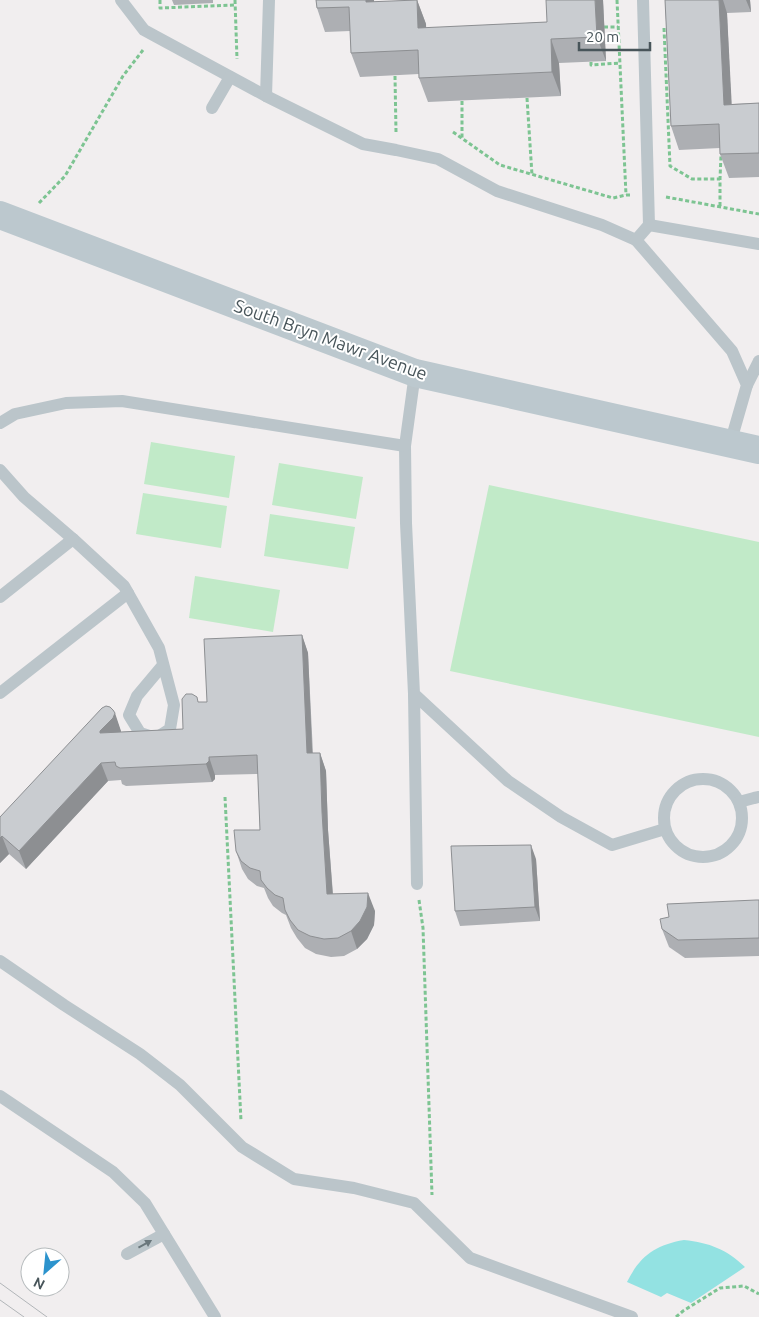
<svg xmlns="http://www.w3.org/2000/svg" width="759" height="1317" font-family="Ubuntu,sans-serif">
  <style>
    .green { fill: #c1eac8 }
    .water { fill: #93e2e2 }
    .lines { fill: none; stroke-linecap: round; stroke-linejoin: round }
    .path { stroke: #7dc492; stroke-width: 3; stroke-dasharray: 4 2.5; stroke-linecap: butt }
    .service { stroke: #bbc5ca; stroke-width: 12 }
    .secondary { stroke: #bcc8ce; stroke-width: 28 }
    .tram { stroke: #b1b5b8; stroke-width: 1 }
    .wall { fill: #adafb3 }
    .shaded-wall { fill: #8d8f92 }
    .building { fill: #c9ccd0; stroke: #8d8f92 }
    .oneway { fill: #6a777c }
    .labels { text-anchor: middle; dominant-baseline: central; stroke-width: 4; stroke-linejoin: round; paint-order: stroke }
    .street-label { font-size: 18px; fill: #48555a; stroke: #fff }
  </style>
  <rect width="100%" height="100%" fill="#f1eeef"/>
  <g class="green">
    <polygon points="151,442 235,456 229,498 144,484"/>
    <polygon points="279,463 363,477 356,519 272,505"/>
    <polygon points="489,485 759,542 759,737 450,671"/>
    <polygon points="143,493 227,506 221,548 136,534"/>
    <polygon points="270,514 355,527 348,569 264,556"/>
    <polygon points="195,576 280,590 273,632 189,618"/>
  </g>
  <path class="water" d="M684,1240c26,3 42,9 61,27l-54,36 -24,-10 -6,4 -34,-15c13,-26 28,-37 57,-42z"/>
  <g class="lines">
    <g class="path">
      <polyline points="160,0 160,8 235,5"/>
      <polyline points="235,0 237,59"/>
      <polyline points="617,0 626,195"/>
      <polyline points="604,27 618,27"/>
      <polyline points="664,28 670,166 692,179 720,179"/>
      <polyline points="591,62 591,65 620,63"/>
      <polyline points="395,76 396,132"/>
      <polyline points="527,98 532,175"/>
      <polyline points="462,101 462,138"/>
      <polyline points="453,132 500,165 613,198 626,195 630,195"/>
      <polyline points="666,197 759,214"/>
      <polyline points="39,203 65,176 123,76 143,50"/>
      <polyline points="720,206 720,179 721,155"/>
      <polyline points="225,797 241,1121"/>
      <polyline points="419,900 423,928 432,1195"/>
      <polyline points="676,1317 683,1311 720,1288 744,1286 759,1294"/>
    </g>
    <g class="service">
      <polyline points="121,0 144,30 155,36 266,96 363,144 396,150 438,159 497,191 602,225 636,240"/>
      <polyline points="643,0 649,225"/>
      <polyline points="266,96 269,0"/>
      <polyline points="212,108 230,77"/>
      <polyline points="415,373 405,446 406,523 414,694 508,781 561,817 612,845 665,829"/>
      <polyline points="747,385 759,361"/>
      <polyline points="0,423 15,414 66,403 122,401 405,446"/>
      <polyline points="730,444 747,385 732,351 636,240 649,225 759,244"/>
      <polyline points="0,470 24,497 73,539 124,586 159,648 174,705 170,729 156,738 140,733 129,715 137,696 163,665"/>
      <polyline points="0,597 73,539"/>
      <polyline points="0,693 128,593"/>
      <polyline points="414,694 417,884"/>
      <circle cx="703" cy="818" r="39"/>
      <polyline points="739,802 754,798 759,797"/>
      <polyline points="0,961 64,1005 140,1054 180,1085 242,1147 294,1179 354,1188 414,1203 470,1258 632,1317"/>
      <polyline points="0,1096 113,1172 145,1203 215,1317"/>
      <polyline points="127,1254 164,1234"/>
    </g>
    <polyline class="secondary" points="0,215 415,373 759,450"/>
    <g class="tram">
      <polyline points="0,1283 47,1317"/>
      <polyline points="0,1300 24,1317"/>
    </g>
  </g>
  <g class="wall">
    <polygon points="172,0 213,0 213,3 174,5"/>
    <polygon points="316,0 374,0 374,2 417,0 426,24 426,28 547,22 603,0 606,61 559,63 561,96 428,102 419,78 419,74 360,77 351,53 350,31 325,32 317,8"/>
    <polygon points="665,0 750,0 751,12 727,13 731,104 759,103 759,177 729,178 720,154 720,148 679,150 671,126"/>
    <polygon points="302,635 308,653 313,753 320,753 326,771 328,830 333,894 375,911 374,925 367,939 357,949 344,956 331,957 316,954 305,948 297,938 291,928 286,915 282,913 273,906 268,898 264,888 257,886 248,879 242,869 236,851 260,830 258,774 215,775 215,779 212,782 126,786 122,784 121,780 108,781 26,869 9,854 0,863 0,817 113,710 121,732 183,729 199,702 207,702"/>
    <polygon points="536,859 540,921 460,926 455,911"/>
    <polygon points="759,900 759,956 685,958 669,947 662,929"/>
  </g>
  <g class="shaded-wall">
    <polygon points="366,0 374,0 375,26 366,2"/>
    <polygon points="417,0 426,24 427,52 418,28"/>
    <polygon points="595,0 603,0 606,61 597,37"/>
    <polygon points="719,0 723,0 727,13 733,129 724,105"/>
    <polygon points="746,0 750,0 751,12"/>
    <polygon points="551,39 559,63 561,96 552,72"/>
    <polygon points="302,635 308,653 313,771 307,753"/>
    <polygon points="115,713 121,731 120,736 100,733 100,731"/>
    <polygon points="320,753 326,771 328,830 334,912 327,894 322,812"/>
    <polygon points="209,757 215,775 215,779 212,782 206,764"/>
    <polygon points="101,763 108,781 26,869 19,851"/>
    <polygon points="2,836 9,854 0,863 0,838"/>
    <polygon points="531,845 536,859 540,921 535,907"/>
    <polygon points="368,893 375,911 374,925 367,939 357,949 351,931"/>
  </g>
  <g class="building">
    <polygon points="316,0 366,0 366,2 417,0 418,28 547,22 546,0 595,0 597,37 551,39 552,72 419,78 418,50 351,53 349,7 317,8"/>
    <polygon points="665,0 719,0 724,105 759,103 759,153 720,154 719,124 671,126"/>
    <polygon points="302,635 307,753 320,753 322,812 327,894 368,893 367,907 360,921 351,931 338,938 324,939 310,936 298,930 290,920 285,910 283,898 275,895 267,888 261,880 260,871 250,868 241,861 236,851 234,830 260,830 257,755 209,757 209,761 206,764 120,768 116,766 115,762 101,763 19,851 2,836 0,838 0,817 102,708 106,706 110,707 113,710 115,713 113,718 100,731 100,733 183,729 182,699 186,694 192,694 197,697 198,702 207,702 204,639"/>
    <polygon points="531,845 535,907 455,911 451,846"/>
    <polygon points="756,900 759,900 759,938 678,940 662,929 660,919 669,917 667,904"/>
  </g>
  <defs><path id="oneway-solid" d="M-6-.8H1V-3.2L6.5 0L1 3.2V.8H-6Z" transform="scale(1.25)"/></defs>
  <use class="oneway" href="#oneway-solid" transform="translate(145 1244) rotate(-29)"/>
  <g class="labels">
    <g class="street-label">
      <text transform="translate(331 339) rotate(20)">South Bryn Mawr Avenue</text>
    </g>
  </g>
  <g transform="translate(45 1272) rotate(207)"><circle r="24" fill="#ffffff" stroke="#b6bbbd"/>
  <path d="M0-4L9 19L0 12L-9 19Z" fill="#2c93cd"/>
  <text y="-8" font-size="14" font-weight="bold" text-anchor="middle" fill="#48555a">N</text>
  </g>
  <path d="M579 42v8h71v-8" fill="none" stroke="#48555a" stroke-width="2.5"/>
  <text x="586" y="42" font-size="15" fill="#48555a" stroke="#ffffff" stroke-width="4" paint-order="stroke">20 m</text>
</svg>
